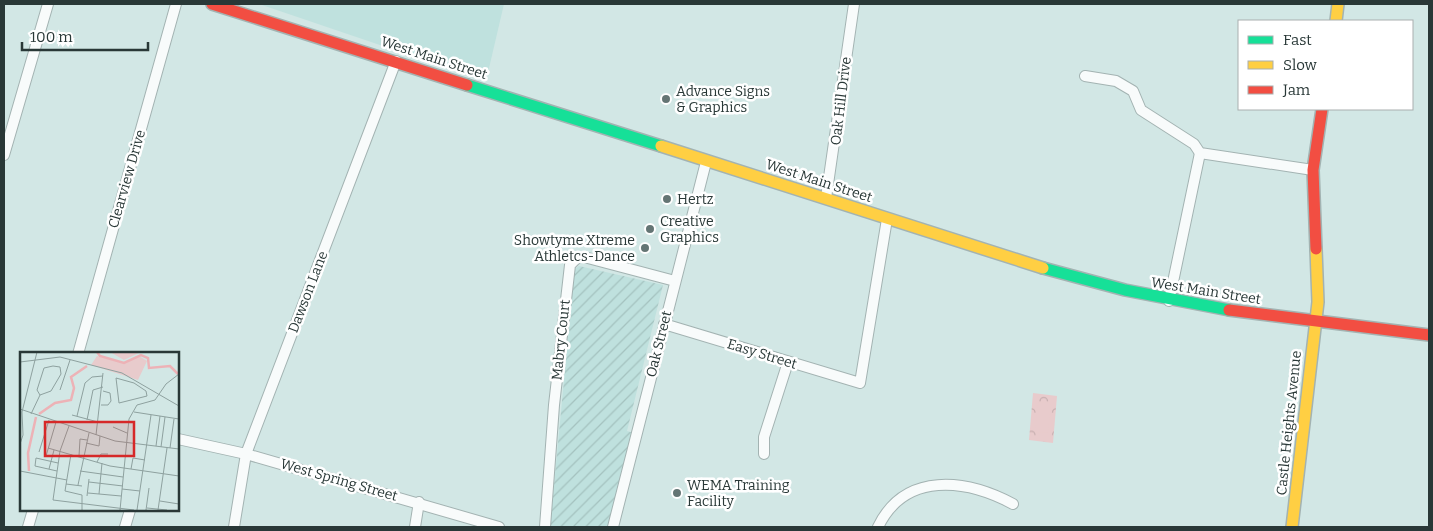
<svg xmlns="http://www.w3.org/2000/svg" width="1433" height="531" font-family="Bitter,serif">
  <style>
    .built { fill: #bfe1de }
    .industrial { fill: url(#industrial-furrows) }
    .park { fill: url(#park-crowns) }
    .garden { fill: #e8cbcc }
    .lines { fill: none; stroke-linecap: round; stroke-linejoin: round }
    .street-casing { stroke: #a3b3b2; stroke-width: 12 }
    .fast-casing { stroke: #a3b3b2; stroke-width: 14 }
    .slow-casing { stroke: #a3b3b2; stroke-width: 14 }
    .jam-casing { stroke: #a3b3b2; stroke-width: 14 }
    .street { stroke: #f8fbfb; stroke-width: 10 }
    .fast { stroke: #16e098; stroke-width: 11 }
    .slow { stroke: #ffcf43; stroke-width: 11 }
    .jam { stroke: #f24e42; stroke-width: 11 }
    .poi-dot { fill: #647574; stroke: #fff; stroke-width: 2 }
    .labels { text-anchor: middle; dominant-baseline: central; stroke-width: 5; stroke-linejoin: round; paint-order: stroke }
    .street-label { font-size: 14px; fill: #293837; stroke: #fff }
    .poi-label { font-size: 14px; fill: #293837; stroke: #fff; text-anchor: start }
    .inset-river { fill: none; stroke: #edb2b6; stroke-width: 2.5 }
    .inset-road { fill: none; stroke: #8ea19f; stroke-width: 1 }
    .view { fill: #d62828; fill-opacity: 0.15; stroke: #d62828; stroke-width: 2.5 }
    .inset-edge { fill: none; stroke: #293837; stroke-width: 2.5 }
  </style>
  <defs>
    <pattern id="industrial-furrows" width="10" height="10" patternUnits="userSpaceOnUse" patternTransform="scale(1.25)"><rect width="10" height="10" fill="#bfe1de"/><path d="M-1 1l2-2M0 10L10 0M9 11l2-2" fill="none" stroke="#a4c2bf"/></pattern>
    <pattern id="park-crowns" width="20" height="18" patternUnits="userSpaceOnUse" patternTransform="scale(1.25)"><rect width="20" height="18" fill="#e8cbcc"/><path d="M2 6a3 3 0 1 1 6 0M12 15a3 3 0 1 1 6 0" fill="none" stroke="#c7afb0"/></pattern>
  </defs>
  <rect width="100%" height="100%" fill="#d2e7e5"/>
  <polygon class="built" points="259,4 504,4 486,81"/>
  <polygon class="industrial" points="579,266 663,285 627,431 634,433 609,527 550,527 574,275 575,269"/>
  <polygon class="park" points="1033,393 1057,396 1053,443 1029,440"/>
  <polygon class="garden" points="1038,402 1051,403 1048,433 1035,432"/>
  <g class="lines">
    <defs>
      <g id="street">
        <polyline points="1085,76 1116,81 1133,91 1141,110 1194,144 1200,153 1313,170"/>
        <polyline points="4,155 48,4"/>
        <polyline points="826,198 854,4"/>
        <polyline points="1169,301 1200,153"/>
        <polyline points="664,324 860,383 887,219"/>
        <polyline points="78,354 176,4"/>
        <polyline points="178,439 246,454 499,527"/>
        <polyline points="764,454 764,437 788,362"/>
        <polyline points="28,527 33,510"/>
        <polyline points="125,527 130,510"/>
        <polyline points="234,527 246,454 396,61"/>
        <polyline points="415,527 419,502"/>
        <polyline points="545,527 554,405 570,265 578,257 584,257 675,281"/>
        <polyline points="613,527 706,162"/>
        <path d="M878,527c27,-56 88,-48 135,-23"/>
      </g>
      <g id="fast">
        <polyline points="467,85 661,146"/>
        <polyline points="1043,268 1125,290 1229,310"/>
      </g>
      <g id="slow">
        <polyline points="1336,21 1338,4"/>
        <polyline points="661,146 1043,268"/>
        <polyline points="1292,527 1318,302 1316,249"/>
      </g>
      <g id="jam">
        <polyline points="212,4 467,85"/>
        <polyline points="1316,249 1313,170 1322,109"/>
        <polyline points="1229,310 1429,335"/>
      </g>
    </defs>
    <use href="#street" class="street-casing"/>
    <use href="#fast" class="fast-casing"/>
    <use href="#slow" class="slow-casing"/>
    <use href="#jam" class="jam-casing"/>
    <use href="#street" class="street"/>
    <use href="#fast" class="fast"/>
    <use href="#slow" class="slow"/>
    <use href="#jam" class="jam"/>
  </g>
  <g class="poi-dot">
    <circle cx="666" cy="99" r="5"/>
    <circle cx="667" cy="199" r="5"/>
    <circle cx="650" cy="229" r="5"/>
    <circle cx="645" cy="248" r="5"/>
    <circle cx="677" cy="493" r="5"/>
  </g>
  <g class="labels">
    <g class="street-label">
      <text transform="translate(434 58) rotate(18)">West Main Street</text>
      <text transform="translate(841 101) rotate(-83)">Oak Hill Drive</text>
      <text transform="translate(127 179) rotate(-74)">Clearview Drive</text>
      <text transform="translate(819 181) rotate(18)">West Main Street</text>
      <text transform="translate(1206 291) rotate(9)">West Main Street</text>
      <text transform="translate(308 292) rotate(-69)">Dawson Lane</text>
      <text transform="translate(561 340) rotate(-84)">Mabry Court</text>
      <text transform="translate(659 344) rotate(-76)">Oak Street</text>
      <text transform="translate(762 354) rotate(17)">Easy Street</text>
      <text transform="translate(1289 423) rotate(-84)">Castle Heights Avenue</text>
      <text transform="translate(339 480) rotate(16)">West Spring Street</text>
    </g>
    <g class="poi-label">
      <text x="676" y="91">Advance Signs<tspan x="676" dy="16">&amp; Graphics</tspan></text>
      <text x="677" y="199">Hertz</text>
      <text x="660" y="221">Creative<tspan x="660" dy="16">Graphics</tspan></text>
      <text x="635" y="240" text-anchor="end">Showtyme Xtreme<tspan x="635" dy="16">Athletcs-Dance</tspan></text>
      <text x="687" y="485">WEMA Training<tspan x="687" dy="16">Facility</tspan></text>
    </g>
  </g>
  <g transform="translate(20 352)">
    <rect width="159" height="159" fill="#d2e7e5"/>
    <path d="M90,0h31l-17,8z" fill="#e8cbcc"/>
    <path d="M77,4l26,7 16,-7 8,5 -9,19 -47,-15z" fill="#e8cbcc"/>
    <path class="inset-river" d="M77,0l3,4 24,7 17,-8 7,3 1,10 21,-2 8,8M19,62l16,-11 16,-3 3,-12 -3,-11 16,-11M9,119l-1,-18 8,-36"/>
    <path class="inset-road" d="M0,10l40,-5 62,16 57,33M33,14l7,1 1,7 -10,17 -11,4 -3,-5 7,-22zM96,26l18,5 12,8 1,5 -28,7zM40,38l10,-30M81,53h7l3,-4 -1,-8 -7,-2M0,57l95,32 64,8M114,60l45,7M11,62l9,-19M52,63l26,7M57,64l8,-33 7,-6 11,-1M67,68l6,-30 10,-3M49,74l-9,25 -7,49 81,10M93,75l14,6M76,83l7,-62M66,91l13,3 1,-10M0,92l3,-9 -1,-23 15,-60M136,94l4,-30M141,95l4,-30M28,96l62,18 69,10M150,96l4,-29M19,100l10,-32M51,102l-6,37 17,4v15M26,104l10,-34M59,104l1,-17 7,1M77,110l4,-8h7M29,117l5,-19M111,117l2,-11 12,2M0,119l47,9M37,119l-22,-5 1,-8 22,5M60,119l43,6M69,130l34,4M46,132l16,2M58,133l11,-52M102,137l18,2M68,141l33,3M79,142l3,-31M67,144l2,-17M140,149l19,3M127,156l20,2M100,158l9,-91 8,-14 18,-5 11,-16 13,-10M117,158l14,-95M126,158l3,-22M138,158l9,-62"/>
    <path class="view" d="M25,70h89v34h-89z"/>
    <rect width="159" height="159" class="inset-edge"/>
  </g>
  <rect width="1433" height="531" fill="none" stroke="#293837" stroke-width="10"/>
  <rect x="1238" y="20" width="175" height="90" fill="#ffffff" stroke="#a9afaf"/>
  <rect x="1248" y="36" width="25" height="8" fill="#16e098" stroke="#a9afaf"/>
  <text x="1283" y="45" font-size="15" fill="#293837">Fast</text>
  <rect x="1248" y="61" width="25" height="8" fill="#ffcf43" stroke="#a9afaf"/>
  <text x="1283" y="70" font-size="15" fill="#293837">Slow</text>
  <rect x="1248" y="86" width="25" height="8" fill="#f24e42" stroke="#a9afaf"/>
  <text x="1283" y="95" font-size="15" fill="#293837">Jam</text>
  <path d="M22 42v8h126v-8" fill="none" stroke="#293837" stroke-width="2.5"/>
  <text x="30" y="42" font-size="15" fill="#293837" stroke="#ffffff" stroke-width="4" paint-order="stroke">100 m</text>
</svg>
